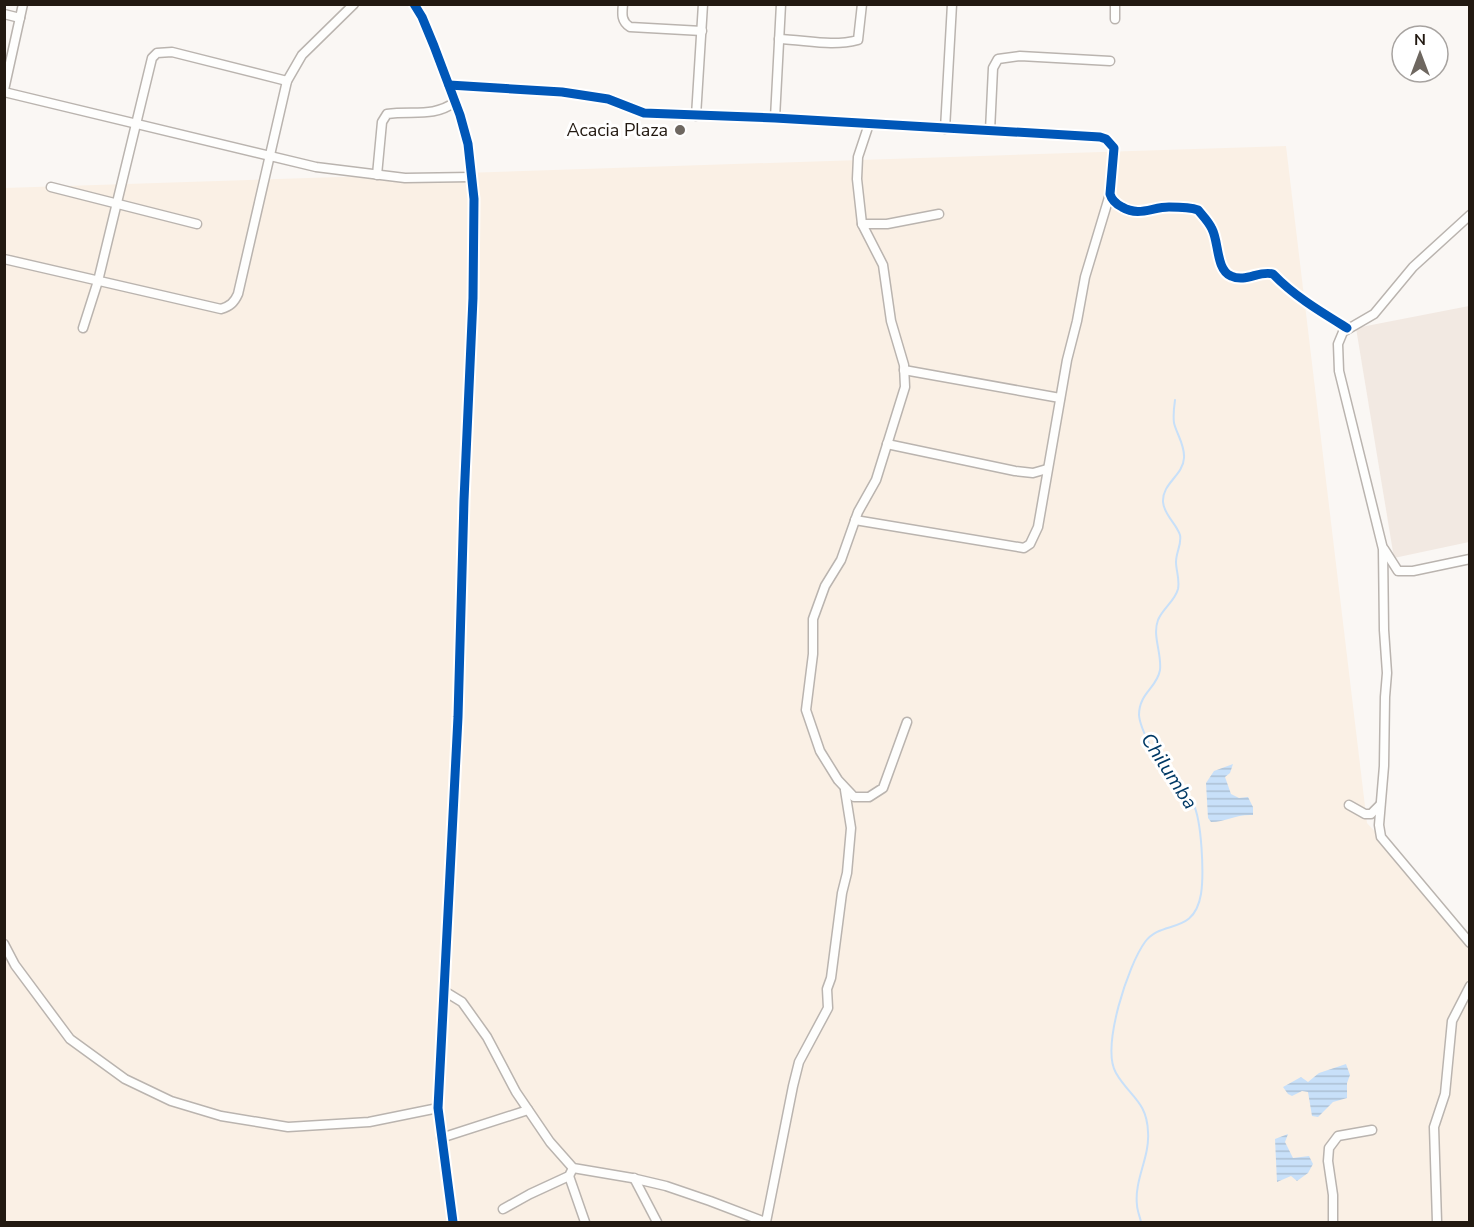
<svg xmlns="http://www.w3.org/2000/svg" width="1474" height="1227" font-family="'Nunito Sans',sans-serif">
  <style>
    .built { fill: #f2e9e2 }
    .industrial { fill: #faf0e5 }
    .water { fill: url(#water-rules) }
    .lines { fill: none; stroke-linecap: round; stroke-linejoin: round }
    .stream { stroke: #c8e0f9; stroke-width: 2 }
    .minor-casing { stroke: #bab4af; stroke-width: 11 }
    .minor { stroke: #fefefd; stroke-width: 8 }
    .cycleway-casing { stroke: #fff; stroke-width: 13 }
    .cycleway { stroke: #0057b8; stroke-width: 9 }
    .poi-dot { fill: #6e6760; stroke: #fff; stroke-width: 2 }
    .labels { text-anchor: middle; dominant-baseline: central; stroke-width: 6; stroke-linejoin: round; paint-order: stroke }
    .poi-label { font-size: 18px; fill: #221911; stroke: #fff; text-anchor: end }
    .water-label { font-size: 20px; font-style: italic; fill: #003965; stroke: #fff }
  </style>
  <defs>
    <pattern id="water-rules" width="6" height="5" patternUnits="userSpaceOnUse" patternTransform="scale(1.5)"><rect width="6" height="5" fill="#c8e0f9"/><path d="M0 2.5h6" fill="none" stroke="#acc0d4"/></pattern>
  </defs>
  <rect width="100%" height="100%" fill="#faf7f4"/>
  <polygon class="built" points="1469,306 1469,542 1394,558 1356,328"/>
  <polygon class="industrial" points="1286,146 1367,823 1469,935 1469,1222 5,1222 4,188"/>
  <g class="water">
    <path d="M1233,764l-3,9 -5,4 6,17 8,4 9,-1 5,10v8c-17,-1 -27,7 -42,7l-3,-4 -2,-35 8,-12z"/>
    <polygon points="1346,1064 1350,1075 1347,1083 1347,1098 1333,1102 1318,1117 1312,1116 1308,1092 1302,1091 1292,1096 1288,1094 1283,1087 1301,1077 1308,1082 1319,1073"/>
    <polygon points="1288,1134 1285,1142 1293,1158 1309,1156 1313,1164 1308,1173 1297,1181 1291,1176 1277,1182 1275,1139"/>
  </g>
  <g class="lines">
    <path class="stream" d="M1141,1222c-1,-5 -4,-12 -4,-17 -3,-25 13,-48 11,-73 -1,-31 -19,-36 -32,-59 -15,-26 12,-108 29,-131 17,-23 49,-6 56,-48 3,-20 1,-73 -8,-91 -5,-10 -15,-15 -22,-23 -10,-12 -31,-50 -32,-65 0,-22 18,-27 21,-45 2,-17 -8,-34 -2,-50 5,-12 17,-19 20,-31 2,-10 -2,-18 -2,-27 0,-10 6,-18 4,-27 -4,-12 -16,-20 -17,-33 -1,-19 20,-26 21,-44 1,-13 -7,-23 -10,-35 -1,-8 0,-16 1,-23"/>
    <defs>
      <g id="minor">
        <polyline points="414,4 422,17 434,46 460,115 468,144 474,199 473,298 464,500 458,717 438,1108 453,1222"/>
        <path d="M623,4c-1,10 -2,17 7,23l72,4"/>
        <polyline points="4,14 20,18"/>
        <polyline points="1115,19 1115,4"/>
        <path d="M779,39c28,1 52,8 79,1l4,-36"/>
        <path d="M449,85l113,7 46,7 36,14 131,5 325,19 6,2 8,9 -4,46c2,7 6,10 12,13 17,10 30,0 47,0 9,0 21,0 29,3 5,6 11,12 14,19 7,13 4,41 19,47 15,7 28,-6 42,-2 21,22 48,38 74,54"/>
        <polyline points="4,90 23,4"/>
        <polyline points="4,92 316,167 405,178 472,177"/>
        <polyline points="696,116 703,4"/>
        <polyline points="775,118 781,4"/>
        <polyline points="869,124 858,157 857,179 862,224 883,265 891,321 904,365 905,387 876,480 858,512 841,560 825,586 813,619 813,654 806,710 820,751 838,780 854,797 869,797 883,788 907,722"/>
        <polyline points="945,129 952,4"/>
        <polyline points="990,131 993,68 998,59 1020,56 1110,61"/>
        <path d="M377,175l5,-53 5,-8c25,-4 46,4 68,-12"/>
        <polyline points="51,187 197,224"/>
        <polyline points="1470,215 1413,267 1374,314 1343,332 1338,344 1339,371 1383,549 1384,630 1387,673 1385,697 1384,766 1379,825 1381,837 1470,943"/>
        <polyline points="862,224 887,224 939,214"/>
        <path d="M4,259l217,50c9,-3 13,-6 17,-15l49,-213 15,-26 52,-51"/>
        <polyline points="83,328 98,281 152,58 157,53 172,52 287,81"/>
        <polyline points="904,370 1060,398"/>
        <polyline points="887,444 1015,471 1033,473 1047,469"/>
        <polyline points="855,520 1024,548 1030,544 1038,527 1067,360 1077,321 1085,277 1110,194"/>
        <polyline points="1384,549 1398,571 1413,571 1470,559"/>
        <polyline points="1349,805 1365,814 1371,814 1380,805"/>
        <polyline points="4,944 15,965 70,1039 125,1079 171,1101 221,1116 288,1127 369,1122 438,1108"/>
        <polyline points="444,991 462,1002 487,1037 516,1092 550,1142 573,1168 632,1178 666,1186 710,1201 765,1222"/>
        <polyline points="441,1138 528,1110"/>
        <polyline points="569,1176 585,1222"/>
        <polyline points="634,1178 657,1222"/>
        <polyline points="503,1209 530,1194 569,1176 573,1168"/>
        <polyline points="766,1222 793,1086 799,1062 828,1008 827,989 831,978 842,893 847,873 851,828 845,790"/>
        <polyline points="1333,1222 1333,1195 1328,1161 1329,1148 1338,1136 1372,1130"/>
        <polyline points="1437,1222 1434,1127 1445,1094 1452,1021 1470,986"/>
      </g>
    </defs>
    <use href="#minor" class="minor-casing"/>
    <use href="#minor" class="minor"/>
    <defs>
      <g id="cycleway">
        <polyline points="414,4 422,17 434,46 460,115 468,144 474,199 473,298 464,500 458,717 438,1108 453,1222"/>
        <path d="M449,85l113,7 46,7 36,14 131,5 325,19 6,2 8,9 -4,46c2,7 6,10 12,13 17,10 30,0 47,0 9,0 21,0 29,3 5,6 11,12 14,19 7,13 4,41 19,47 15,7 28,-6 42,-2 21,22 48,38 74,54"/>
      </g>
    </defs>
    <use href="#cycleway" class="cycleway-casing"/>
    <use href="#cycleway" class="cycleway"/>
  </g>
  <circle class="poi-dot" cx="680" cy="130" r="6"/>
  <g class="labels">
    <g class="poi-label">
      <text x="668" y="130">Acacia Plaza</text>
    </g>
    <g class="water-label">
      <text transform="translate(1169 771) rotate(57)">Chilumba</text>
    </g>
  </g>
  <rect width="1474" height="1227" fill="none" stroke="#221911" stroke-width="12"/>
  <g transform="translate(1420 54)"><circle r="28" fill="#ffffff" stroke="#a7a3a0" stroke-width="1.5"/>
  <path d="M0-4.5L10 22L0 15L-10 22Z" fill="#6e6760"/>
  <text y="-9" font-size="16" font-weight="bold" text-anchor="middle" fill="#221911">N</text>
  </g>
</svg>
